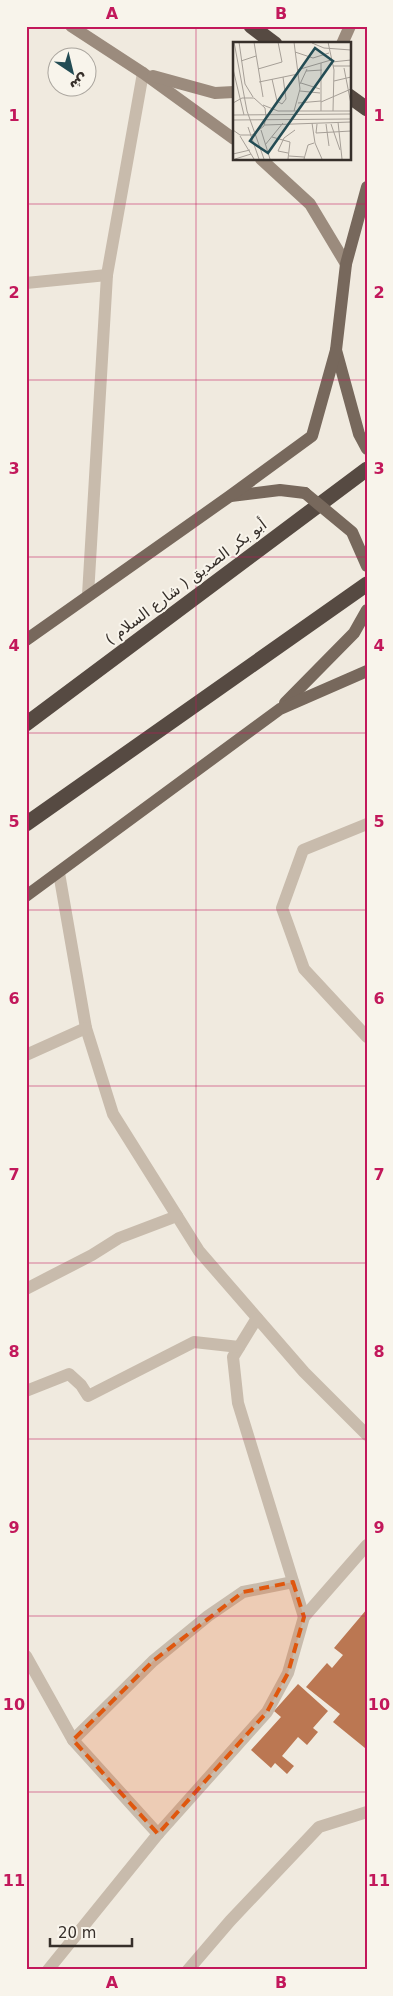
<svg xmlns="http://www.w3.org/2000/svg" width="393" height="1996" font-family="'DejaVu Sans','Noto Sans Arabic',sans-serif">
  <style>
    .building { fill: #bb7752 }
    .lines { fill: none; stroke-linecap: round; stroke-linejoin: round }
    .minor { stroke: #c8bbac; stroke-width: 12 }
    .secondary { stroke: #9b8b7d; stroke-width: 12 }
    .primary { stroke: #77685c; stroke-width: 12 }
    .motorway { stroke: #564a42; stroke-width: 15 }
    .primary-bridge { stroke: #77685c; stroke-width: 12 }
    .marked { fill: #df570e; fill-opacity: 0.2; stroke: #df570e; stroke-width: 4; stroke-dasharray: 10 6; stroke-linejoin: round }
    .grid { fill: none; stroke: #c2185b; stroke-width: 1; stroke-opacity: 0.55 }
    .labels { text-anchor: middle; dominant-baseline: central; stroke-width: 4; stroke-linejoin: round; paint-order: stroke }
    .street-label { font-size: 15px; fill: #362f2a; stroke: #f8f4eb }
    .inset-road { fill: none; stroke: #a69f97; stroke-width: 1 }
    .view { fill: #234c54; fill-opacity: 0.15; stroke: #234c54; stroke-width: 2.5 }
    .inset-edge { fill: none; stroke: #362f2a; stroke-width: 2.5 }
    .neatline { fill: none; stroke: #c2185b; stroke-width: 2 }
    .grid-label { font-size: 16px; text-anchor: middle; font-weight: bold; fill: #c2185b }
  </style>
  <rect width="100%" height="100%" fill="#f0eadf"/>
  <g class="building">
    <polygon points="367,1609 367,1745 365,1748 333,1722 340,1714 306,1687 327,1663 332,1668 343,1655 334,1648"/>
    <polygon points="298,1684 328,1711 313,1728 318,1732 307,1745 298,1737 282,1756 294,1766 287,1774 275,1763 271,1768 251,1750 281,1717 274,1711"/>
  </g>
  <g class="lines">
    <g class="minor">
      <polyline points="26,283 107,275"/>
      <polyline points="88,595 107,275 143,73"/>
      <polyline points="367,824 303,850 282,908 304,969 367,1037"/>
      <polyline points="59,873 86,1028 113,1114 199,1251 304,1372 367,1435"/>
      <polyline points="26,1055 86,1028"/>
      <polyline points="26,1289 92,1255 119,1238 177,1216"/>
      <polyline points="257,1318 233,1357 238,1403 304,1617"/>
      <polyline points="26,1391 69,1374 81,1385 88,1396 194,1342 239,1347"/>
      <polyline points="26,1656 73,1740 158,1834"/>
      <polyline points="73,1740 153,1661 208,1616 243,1592 293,1582"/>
      <polyline points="48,1970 158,1834 267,1712 288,1673 304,1617 367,1545"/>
      <polyline points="188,1970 230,1921 319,1827 367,1812"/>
    </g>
    <g class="secondary">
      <polyline points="71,26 143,73 234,139"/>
      <polyline points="342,44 350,26"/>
      <polyline points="153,76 215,93 234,92"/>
      <polyline points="261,159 310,204 346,264"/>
    </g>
    <g class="primary">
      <polyline points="367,187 346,264 336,350 359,434 367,449"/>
      <polyline points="231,496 280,490 305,493"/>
      <polyline points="26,640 230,496 312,436 336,350"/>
      <polyline points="285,703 354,633 367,610"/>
      <polyline points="26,896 280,709 367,671"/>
    </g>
    <g class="motorway">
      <polyline points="251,26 275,44"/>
      <polyline points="349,96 367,109"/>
      <polyline points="26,724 367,469"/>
      <polyline points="26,824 367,584"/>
    </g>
    <polyline class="primary-bridge" points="305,493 352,532 367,566"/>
  </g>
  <path class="marked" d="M293,1582l11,35 -16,56 -21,39 -109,122 -85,-94 80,-79 90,-69z"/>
  <path class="grid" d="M196,26v1944M26,204h341M26,380h341M26,557h341M26,733h341M26,910h341M26,1086h341M26,1263h341M26,1439h341M26,1616h341M26,1792h341"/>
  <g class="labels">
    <g class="street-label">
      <text transform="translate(186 582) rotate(-37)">( شارع السلام ) أبو بكر الصديق</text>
    </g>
  </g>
  <g transform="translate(233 42)">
    <rect width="118" height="118" fill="#f0eadf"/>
    <path class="inset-road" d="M1,0l13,69 17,48M6,0l6,42 8,13M21,0l9,55M61,0l6,47 -6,22M95,0l6,28 -1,41M79,1l12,5 27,2M62,10l18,6 16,-5M8,19l15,-5M99,20l19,-2M88,21v48M100,24h18M111,26l7,36M0,27l11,46M25,27l24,-7 -4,-20M64,28l34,-10M73,29l16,-1M39,37l5,22 5,3 4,-5 -3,-22M101,39l17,-4M26,40l39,-8M68,41l19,6M67,42l7,-15M67,49l20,2M88,60l30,-13M0,61l9,-5h12l11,10 1,9 -2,9 -12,9h-12l-7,-5M65,61l23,-2M30,63l15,6h73M0,73l118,-1M0,78l118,-1M105,80l4,37M79,81l3,20 7,16M84,82l-1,9 35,-2M93,82l3,22M98,82l9,26M32,83l86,-3M15,85l11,32M28,88l9,29M7,94l14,23M39,95l18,5 -2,17M32,103l18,-22M55,111l-10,-2 6,-13 11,-8M0,112l17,-4M56,114l15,1M2,117l16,-5M71,117l4,-14 6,-2"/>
    <path class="view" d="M82,6l18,13 -65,92 -18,-12z"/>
    <rect width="118" height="118" class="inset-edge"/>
  </g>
  <rect width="393" height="1996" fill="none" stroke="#f8f4eb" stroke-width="55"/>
  <g transform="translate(72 72) rotate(145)"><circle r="24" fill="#f8f4eb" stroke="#aaa59e"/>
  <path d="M0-4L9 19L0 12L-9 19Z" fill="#234c54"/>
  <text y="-8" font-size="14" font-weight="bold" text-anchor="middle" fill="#362f2a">ش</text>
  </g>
  <path d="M50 1938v8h82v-8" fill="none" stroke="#362f2a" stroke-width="2.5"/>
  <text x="58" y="1938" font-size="15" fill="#362f2a" stroke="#f8f4eb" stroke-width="4" paint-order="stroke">20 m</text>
  <rect x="28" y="28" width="338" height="1940" class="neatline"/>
  <g class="grid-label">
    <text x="112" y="19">A</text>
    <text x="281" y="19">B</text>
    <text x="14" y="121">1</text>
    <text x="379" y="121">1</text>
    <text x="14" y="298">2</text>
    <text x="379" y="298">2</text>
    <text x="14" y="474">3</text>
    <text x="379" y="474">3</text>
    <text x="14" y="651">4</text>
    <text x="379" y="651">4</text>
    <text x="14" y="827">5</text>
    <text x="379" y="827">5</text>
    <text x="14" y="1004">6</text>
    <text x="379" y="1004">6</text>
    <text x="14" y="1180">7</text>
    <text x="379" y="1180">7</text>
    <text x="14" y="1357">8</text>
    <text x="379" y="1357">8</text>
    <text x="14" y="1533">9</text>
    <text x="379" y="1533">9</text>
    <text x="14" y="1710">10</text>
    <text x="379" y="1710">10</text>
    <text x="14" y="1886">11</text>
    <text x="379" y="1886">11</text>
    <text x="112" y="1988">A</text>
    <text x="281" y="1988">B</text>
  </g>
</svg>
